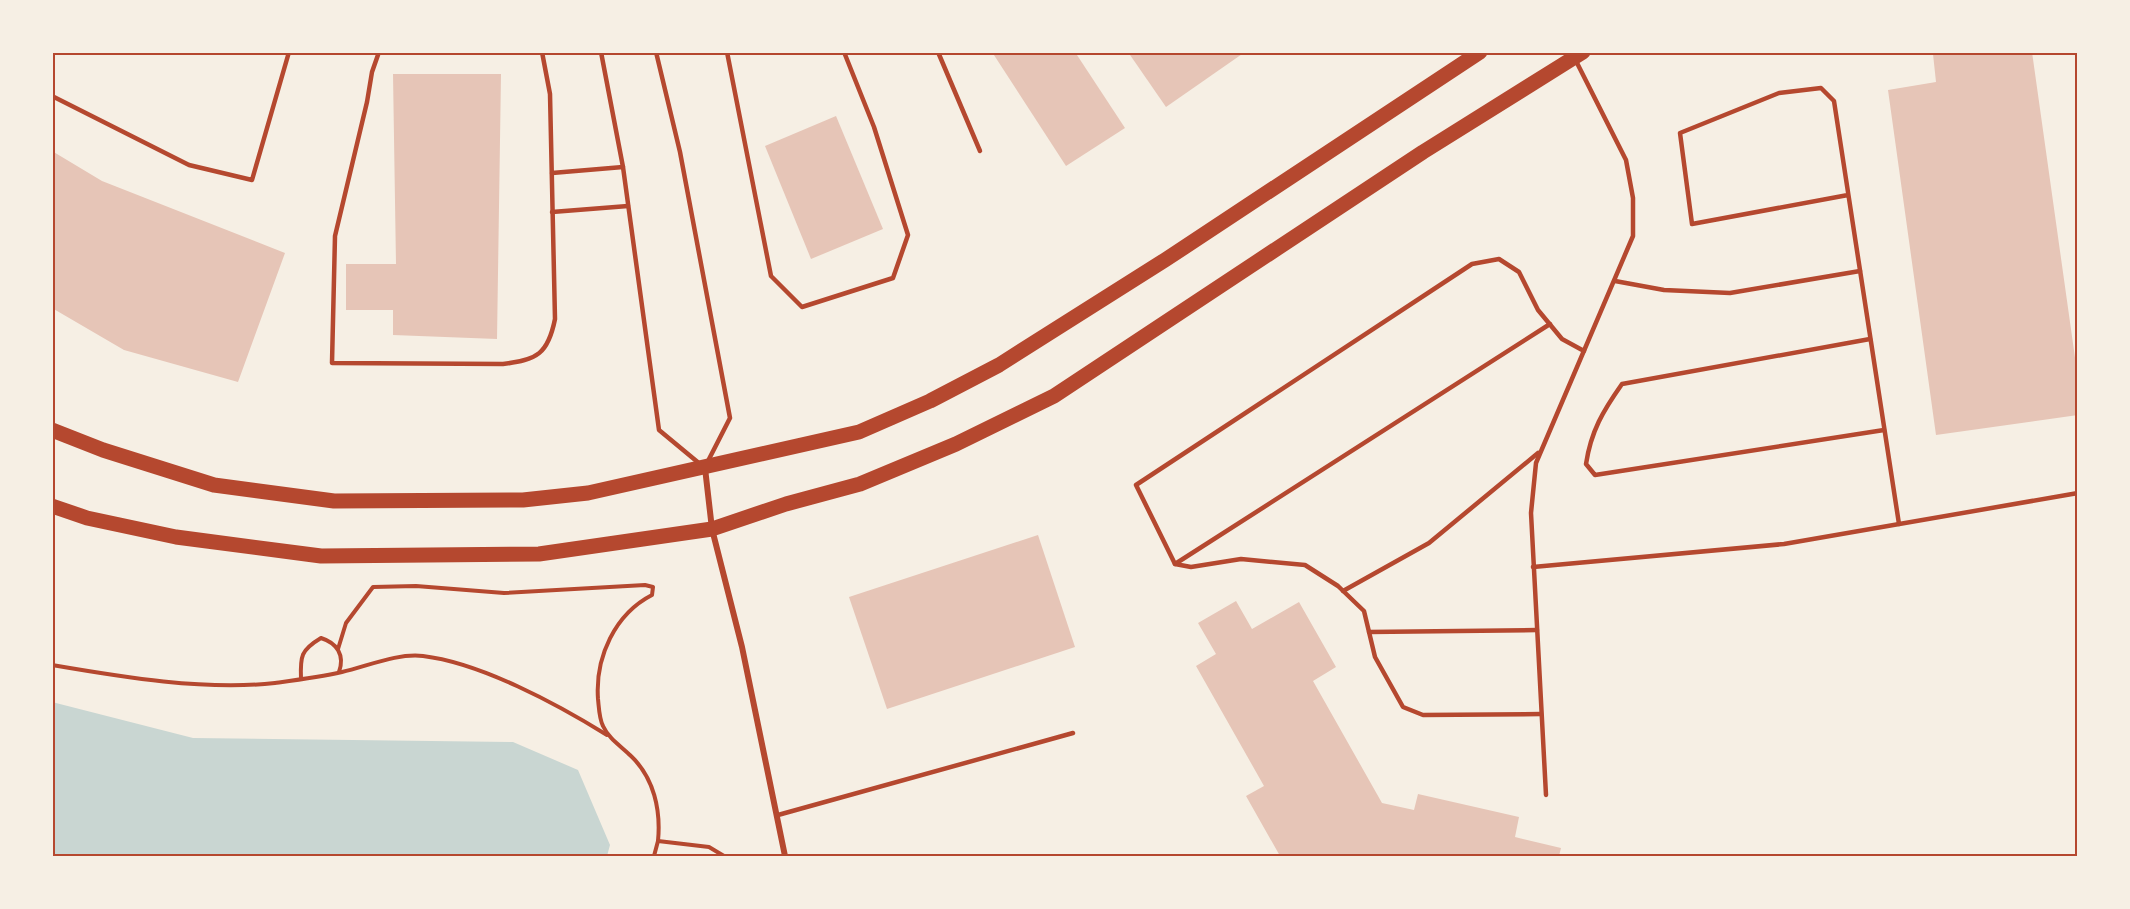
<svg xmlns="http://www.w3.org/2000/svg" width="2130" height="909" font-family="'IBM Plex Sans',sans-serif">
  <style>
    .water { fill: #c9d6d2 }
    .building { fill: #e6c5b7 }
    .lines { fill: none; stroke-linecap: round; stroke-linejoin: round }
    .path { stroke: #b5482f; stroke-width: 4 }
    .service { stroke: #b5482f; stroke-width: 4.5 }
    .minor { stroke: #b5482f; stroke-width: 6 }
    .primary { stroke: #b5482f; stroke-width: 15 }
    .neatline { fill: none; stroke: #b5482f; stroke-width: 2 }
  </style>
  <rect width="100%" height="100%" fill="#f6efe4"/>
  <polygon class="water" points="52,702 193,738 513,742 578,770 610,845 607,856 53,856"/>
  <g class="building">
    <polygon points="992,52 1075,52 1125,128 1066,166"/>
    <polygon points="1128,52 1245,52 1166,107"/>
    <polygon points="1944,52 2032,52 2078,379 2078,415 1936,435 1888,90 1936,82 1933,54"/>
    <polygon points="393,74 501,74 497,339 393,335 393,310 346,310 346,264 396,264"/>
    <polygon points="836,116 883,229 811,259 765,146"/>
    <polygon points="52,151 102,181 285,253 238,382 124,350 52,308"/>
    <polygon points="1038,535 1075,647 887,709 849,597"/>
    <polygon points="1236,601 1252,629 1299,602 1336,667 1313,681 1382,803 1414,810 1418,794 1519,817 1515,837 1561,848 1559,856 1280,856 1246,796 1264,786 1196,666 1216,654 1198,623"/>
  </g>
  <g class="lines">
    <g class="path">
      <path d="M338,649l8,-26 27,-36 43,-1 88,7 141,-8 8,2 -1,8c-37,19 -57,62 -54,104 1,9 1,19 5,27 6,13 18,20 28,30 23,22 30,54 27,85l51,6 15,9"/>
      <path d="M52,665c70,12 153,26 223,18 22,-3 45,-6 67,-11 26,-6 55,-19 81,-16 58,7 134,48 184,79"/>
      <path d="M301,679c-1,-23 0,-29 20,-41 16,5 24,17 18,34"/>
      <polyline points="654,856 658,841"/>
    </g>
    <g class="service">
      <path d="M379,52l-7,20 -5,30 -32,134 -3,127 171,1c34,-4 45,-10 52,-45l-5,-225 -8,-42"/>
      <polyline points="601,52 623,167 659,430 700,464"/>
      <polyline points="656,52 680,152 730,418 708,461"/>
      <polyline points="727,52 771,276 802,307 893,278 908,235 874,127 844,52"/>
      <polyline points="938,52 980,151"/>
      <polyline points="52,96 189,165 252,180 289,52"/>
      <polyline points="552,173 623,167"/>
      <polyline points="1848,195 1692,224 1680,133 1779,93 1821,88 1834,101 1899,524"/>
      <polyline points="552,212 628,206"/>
      <polyline points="1615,281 1664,290 1730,293 1860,271"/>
      <path d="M1870,339l-248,45c-19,27 -31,47 -36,80l9,11 289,-45"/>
      <polyline points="1175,564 1550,324"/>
      <polyline points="1533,567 1784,544 2078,493"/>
      <polyline points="1343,591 1429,543 1538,453"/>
      <polyline points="1369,632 1537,630"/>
      <polyline points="1541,714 1423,715 1403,707 1375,657 1364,611 1338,586 1305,565 1241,559 1191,567 1175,564 1136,485 1472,264 1499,259 1519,272 1538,310 1562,339 1584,351"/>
      <polyline points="1546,795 1531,513 1536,463 1633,236 1633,198 1626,160 1575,59"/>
      <polyline points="778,815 1073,733"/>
    </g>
    <polyline class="minor" points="705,468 712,529 742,647 785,856"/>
    <g class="primary">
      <polyline points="52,430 103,450 214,485 334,501 523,500 588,493 859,432 930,401 999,365 1165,260 1480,52"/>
      <polyline points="52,506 87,518 176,537 321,556 539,554 712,529 786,504 860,484 956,444 1054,396 1423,152 1583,52"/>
    </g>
  </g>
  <rect width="2130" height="909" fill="none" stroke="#f6efe4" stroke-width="108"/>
  <rect x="54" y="54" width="2022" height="801" class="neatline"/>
</svg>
